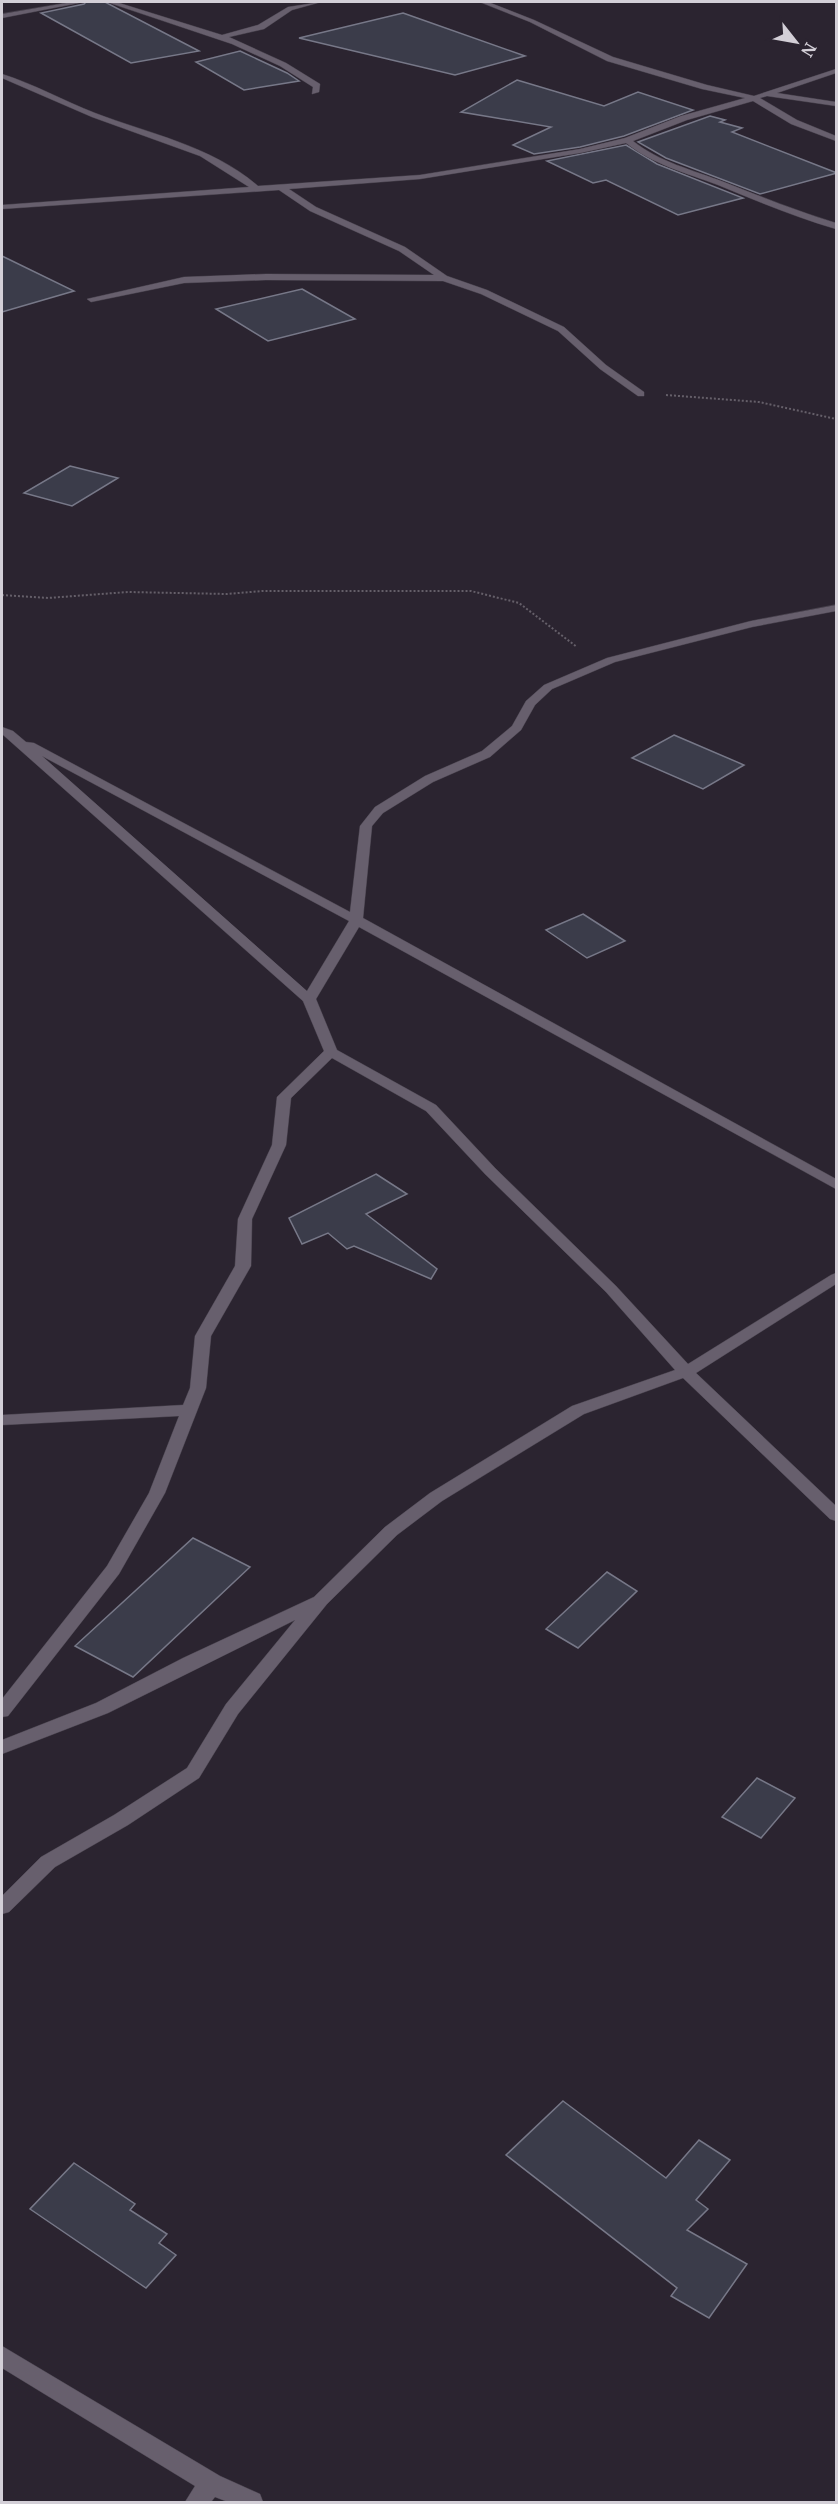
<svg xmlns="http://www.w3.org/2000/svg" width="838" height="2504" font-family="Merriweather,serif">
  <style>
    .building { fill: #3b3c4a; stroke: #777888; stroke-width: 1.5 }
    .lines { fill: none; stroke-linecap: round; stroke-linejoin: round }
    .minor-casing { stroke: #453f4a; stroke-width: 1 }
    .path { stroke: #655f69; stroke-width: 2; stroke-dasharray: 2 2; stroke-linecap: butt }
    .minor { fill: #675f6d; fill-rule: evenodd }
  </style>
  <rect width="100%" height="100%" fill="#2b2430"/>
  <g class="building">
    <polygon points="86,2 105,2 199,51 131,63 41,13 84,4"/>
    <polygon points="403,13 525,56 455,75 299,38"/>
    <polygon points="240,51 287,73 299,81 244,90 196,62"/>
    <polygon points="517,80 604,106 638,92 693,110 624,136 580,147 534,154 513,145 551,127 461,112"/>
    <polygon points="710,116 725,120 720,122 742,128 732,132 837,173 760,194 666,158 638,142"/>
    <polygon points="626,145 657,164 743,198 678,215 606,180 593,183 547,161"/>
    <polygon points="2,256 74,291 2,312"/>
    <polygon points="302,289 355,319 268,341 216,309"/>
    <polygon points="70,466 118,478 72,506 24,493"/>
    <polygon points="674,735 744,765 703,789 632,758"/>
    <polygon points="583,914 625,941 587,958 546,930"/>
    <polygon points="376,1174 407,1194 366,1214 437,1269 431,1279 354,1246 347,1249 328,1233 302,1244 289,1218"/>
    <polygon points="193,1538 250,1567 133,1677 75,1646"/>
    <polygon points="607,1572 637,1591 578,1648 546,1629"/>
    <polygon points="757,1778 795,1798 761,1838 722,1817"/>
    <polygon points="563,2101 666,2178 699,2140 730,2160 696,2200 708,2209 687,2230 747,2264 709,2318 671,2296 677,2288 506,2155"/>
    <polygon points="74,2163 135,2204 130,2210 167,2234 159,2243 176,2255 146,2288 30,2209"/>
  </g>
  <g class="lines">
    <defs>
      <g id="minor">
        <polygon points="72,2 84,2 2,18 2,14"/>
        <polygon points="107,2 116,2 222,35 258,25 288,7 321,2 292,10 264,29 229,37 286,63 320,84 319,92 312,94 313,87 280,66 232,44"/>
        <path d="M480,2h8l46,18 79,37 94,28 47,11 82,-27v4l-59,20 59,9v4l-69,-10 -7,2 37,22 39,16v5l-45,-17 -38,-23 -66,19 -54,21c26,21 60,29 91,41 38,15 73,29 112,41v6c-41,-12 -79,-28 -118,-44 -32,-12 -66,-21 -92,-42l-46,10 -160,26 -131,10 27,18 89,40 42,29 40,14 77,37 42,38 38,27v4h-6l-38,-27 -42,-38 -77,-37 -38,-13 -177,-1 -82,3 -93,19 -4,-3 97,-22 82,-3 168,1 -35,-24 -89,-40 -31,-21 -277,19v-4l247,-18 -49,-31 -108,-39 -90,-39v-4c32,10 62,27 93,39 55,21 117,33 163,73l162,-11 160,-26 45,-11 56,-22 64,-18 -43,-9 -95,-28 -77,-39z"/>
        <path d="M836,605v6l-84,16 -137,35 -63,27 -17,16 -14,25 -31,27 -57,25 -50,31 -11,13 -9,92 473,261v10l-477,-262 -43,72 21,51 99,55 59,63 121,118 72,78 143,-89 5,-2v11l-140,89 140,133v15l-6,-2 -147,-141 -99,36 -142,87 -45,34 -70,69 -89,110 -39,64 -71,47 -73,42 -46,45 -7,2v-18l39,-39 73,-42 73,-47 39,-64 69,-84 -187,93 -106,41v-14l94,-37 87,-45 131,-61 71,-70 45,-34 142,-87 103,-36 -69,-78 -121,-118 -59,-63 -94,-53 -41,40 -5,47 -34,74 -1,47 -40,70 -5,52 -41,105 -46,81 -111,142 -6,1v-18l105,-133 42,-73 30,-77 -177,9v-10l181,-10 7,-17 5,-52 40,-70 3,-47 34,-74 5,-48 47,-46 -21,-50 -301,-267v-7l11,4 13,11 8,1 316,169 10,-86 15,-19 50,-31 57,-25 30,-25 14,-25 18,-16 63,-27 144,-37zM42,756l307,165 -42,70z"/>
        <polygon points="2,2346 220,2476 260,2494 263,2502 228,2502 215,2497 211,2502 185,2502 195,2486 2,2368"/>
      </g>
    </defs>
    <use href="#minor" class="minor-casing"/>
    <g class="path">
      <polyline points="666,395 759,402 836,419"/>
      <polyline points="2,595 48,598 128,592 227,594 262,591 471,591 519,603 577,647"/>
    </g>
    <use href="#minor" class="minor"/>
  </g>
  <rect width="838" height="2504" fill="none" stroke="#d3cfd7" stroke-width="6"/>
  <g transform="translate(796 42) rotate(121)" stroke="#2b2430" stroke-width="4.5" paint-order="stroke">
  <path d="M0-4.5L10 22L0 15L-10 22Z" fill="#d3cfd7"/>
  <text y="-9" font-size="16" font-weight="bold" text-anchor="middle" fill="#d3cfd7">N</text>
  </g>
</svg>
